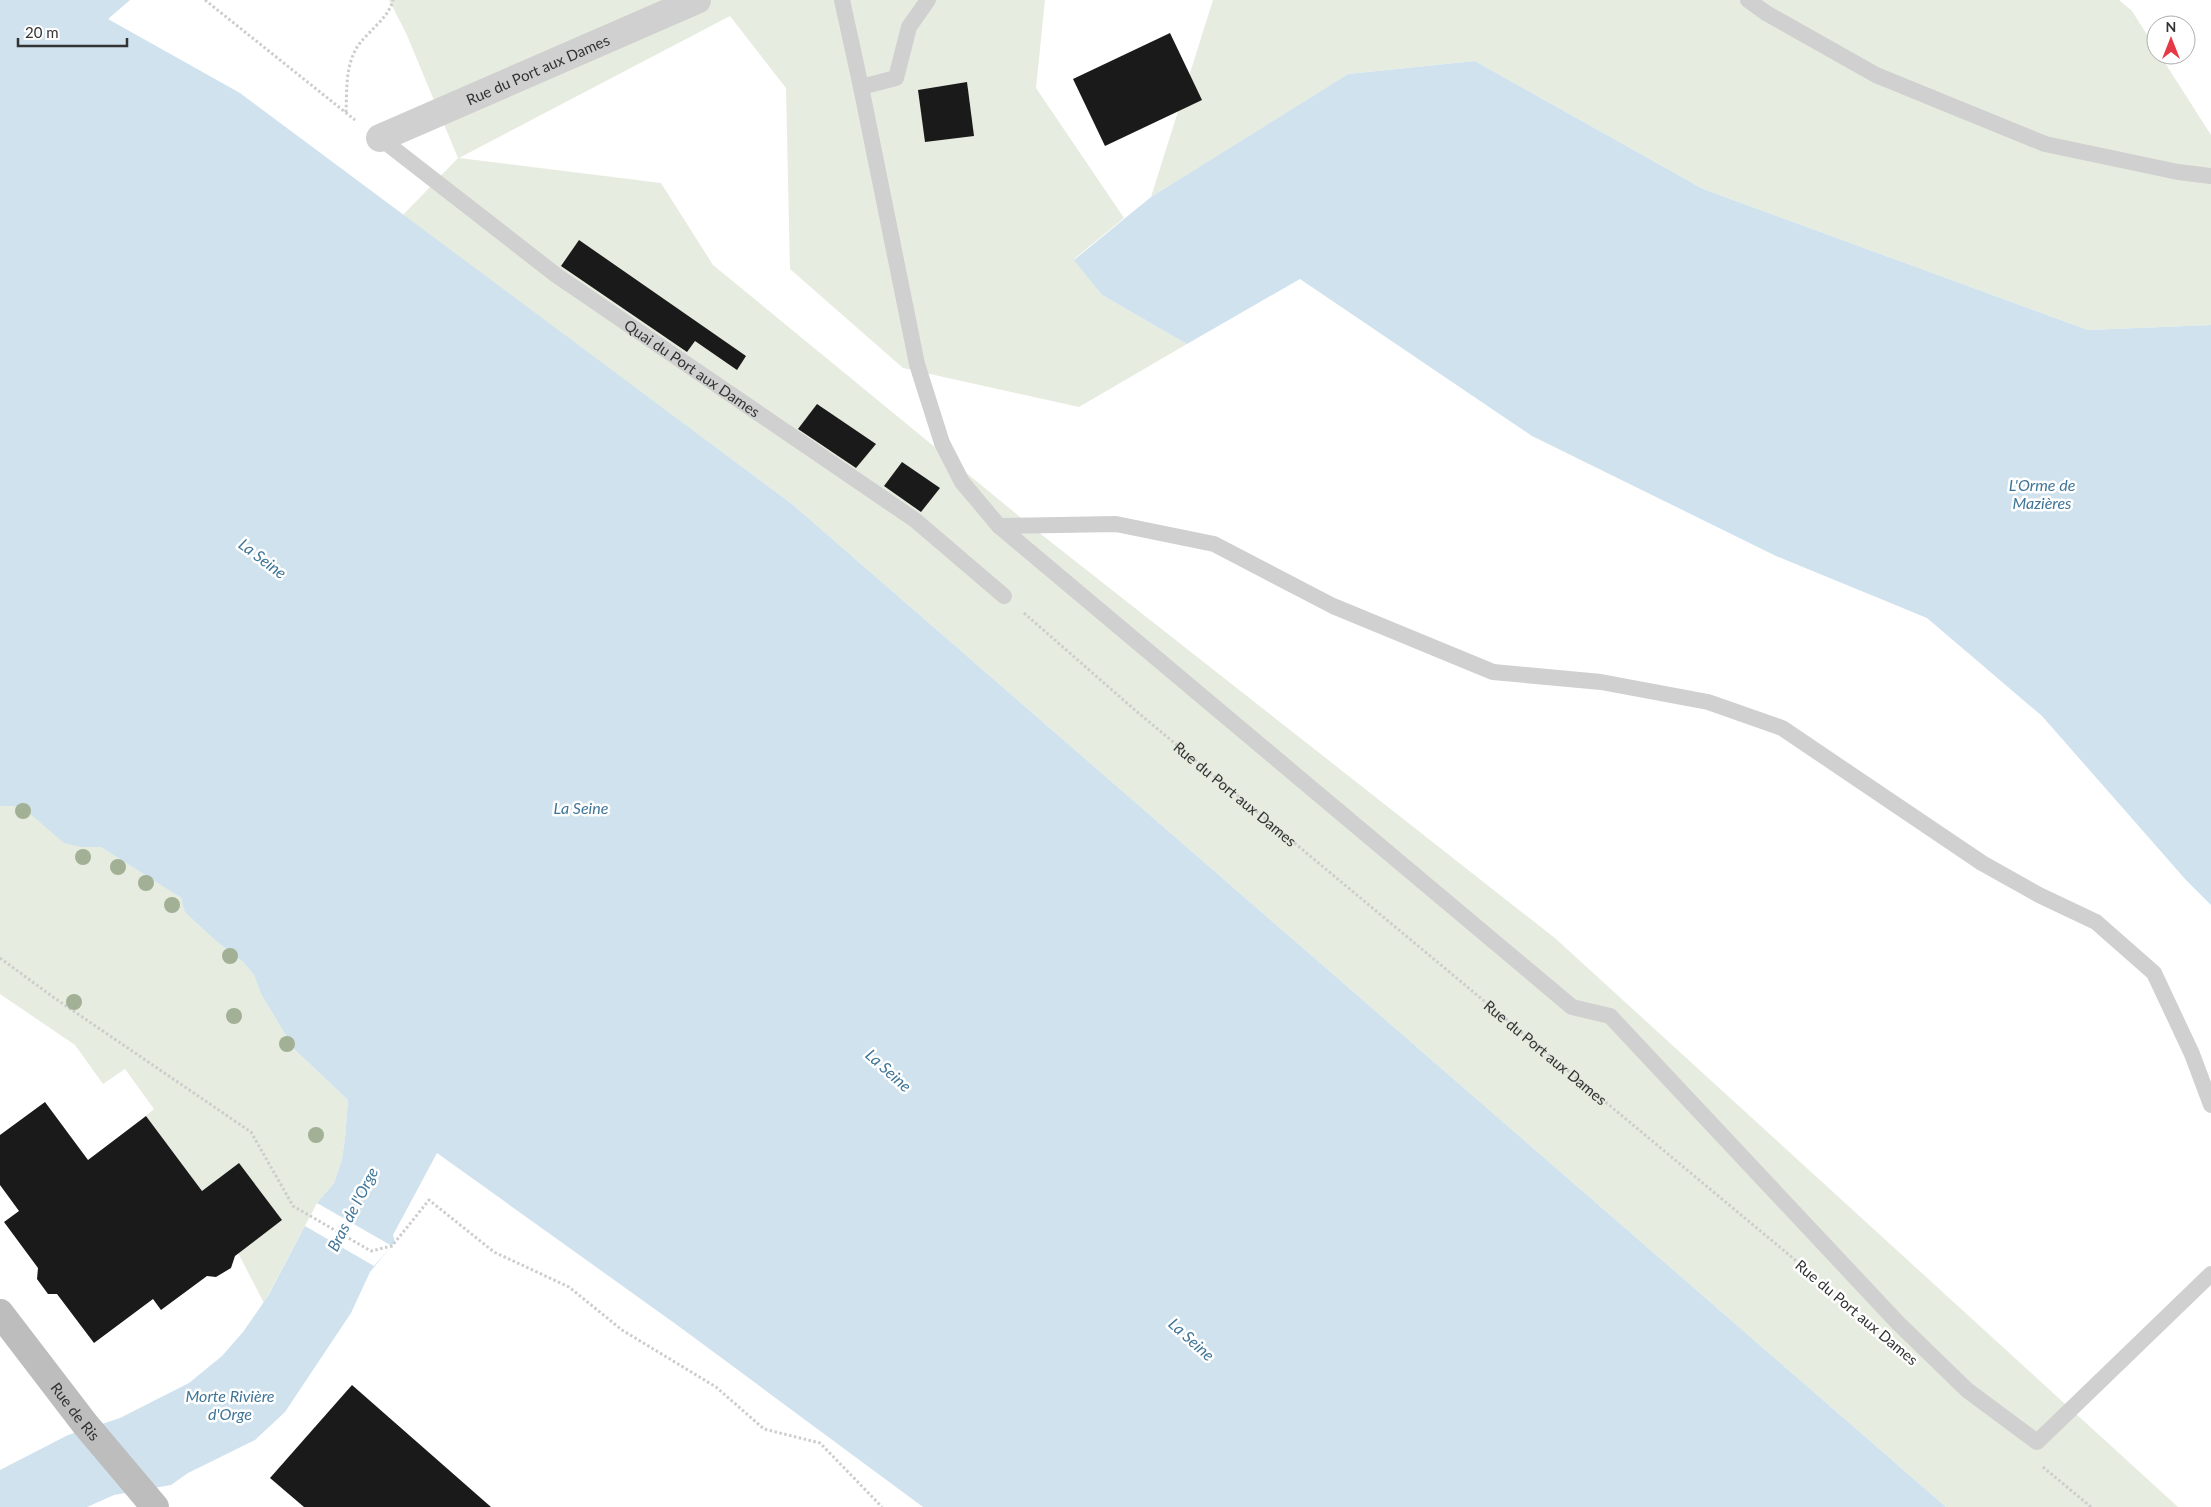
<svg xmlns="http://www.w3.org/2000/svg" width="2211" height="1507" font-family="Lato,sans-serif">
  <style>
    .green { fill: #e6ecdf }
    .water { fill: #cfe2ee }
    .pier { fill: #fff }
    .building { fill: #1a1a1a }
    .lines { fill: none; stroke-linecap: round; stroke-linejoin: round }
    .path { stroke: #cdcdcd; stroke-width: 3; stroke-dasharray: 2.5 2.5; stroke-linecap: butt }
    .lane { stroke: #d0d0d0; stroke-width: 16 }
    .street { stroke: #d0d0d0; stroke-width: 28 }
    .secondary { stroke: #bdbdbd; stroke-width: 28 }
    .tree { fill: #a2b095 }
    .labels { text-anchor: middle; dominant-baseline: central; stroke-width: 5; stroke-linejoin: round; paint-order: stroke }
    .street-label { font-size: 15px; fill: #333; stroke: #fff }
    .water-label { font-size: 16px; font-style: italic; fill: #3f7597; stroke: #fff }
  </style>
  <rect width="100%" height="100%" fill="#fff"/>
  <g class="green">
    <polygon points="389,0 1045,0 1036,88 1124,218 1074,259 1102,295 1187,344 1079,407 903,368 790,269 786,88 730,16 459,158 661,183 713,265 1042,535 1556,939 2178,1507 1946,1507 792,504 403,215 458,158 406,33"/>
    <polygon points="1213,0 2119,0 2132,11 2156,49 2156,55 2160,55 2211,135 2211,325 2088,330 1703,189 1475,61 1348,74 1151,197"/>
    <polygon points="0,806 21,806 81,847 101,847 181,898 186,912 216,941 243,962 254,975 261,994 294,1049 348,1100 345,1138 342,1159 334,1183 317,1203 264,1303 238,1253 281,1220 239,1163 202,1191 146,1116 154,1109 125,1069 103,1084 75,1045 0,994"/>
  </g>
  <g class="water">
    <polygon points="0,0 130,0 108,19 240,93 792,504 1946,1507 923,1507 677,1325 437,1153 393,1235 395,1242 370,1272 351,1313 285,1412 255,1440 188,1473 171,1485 114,1495 87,1507 0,1507 0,1470 68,1435 120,1418 189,1383 222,1356 243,1332 268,1296 317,1203 334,1183 342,1159 345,1138 348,1100 294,1049 261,994 254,975 243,962 216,941 185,912 181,898 101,847 81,847 64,843 21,806 0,806"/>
    <polygon points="1475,61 1703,189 2088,330 2211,325 2211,905 2186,880 2042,716 1927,618 1776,556 1532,436 1300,279 1187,344 1102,295 1074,260 1151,197 1348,74"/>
  </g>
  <polygon class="pier" points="317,1203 392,1246 374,1266 305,1226"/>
  <g class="building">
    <polygon points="1170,33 1202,100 1105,146 1073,79"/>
    <polygon points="967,82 974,136 925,142 918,90"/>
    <polygon points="579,240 746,356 737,370 695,341 687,352 561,266"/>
    <polygon points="817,404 876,444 856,468 798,429"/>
    <polygon points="902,462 940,488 921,512 884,486"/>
    <polygon points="45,1102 88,1160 146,1116 202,1191 239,1163 282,1220 235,1256 231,1268 216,1277 207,1276 161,1310 153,1299 94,1343 57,1294 48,1294 37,1279 38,1268 4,1222 19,1211 0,1185 0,1135"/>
    <polygon points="352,1385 491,1507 304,1507 270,1478"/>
  </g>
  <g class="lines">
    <g class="path">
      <polyline points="205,0 355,120"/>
      <path d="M346,112c1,-22 -1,-50 14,-69 10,-13 29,-26 33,-43"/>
      <path id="s1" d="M1024,613l112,98 676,563"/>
      <polyline points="0,958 53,997 251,1132 293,1206 371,1251 392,1246 429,1200 494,1252 569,1287 622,1330 716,1387 764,1429 820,1443 882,1507"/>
      <polyline points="2043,1467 2091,1507"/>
    </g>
    <g class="lane">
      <polyline points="842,0 861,87 917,364 942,443 962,482 999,526 1572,1007 1610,1016 1898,1323 1967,1390 2037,1442 2211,1274"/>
      <polyline points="1748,0 1766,13 1876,75 2045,144 2178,172 2211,176"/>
      <polyline points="861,87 896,78 909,27 928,0"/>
      <path id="s2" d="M380,138l176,137 359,245 89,76"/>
      <polyline points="999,526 1116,524 1214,544 1333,606 1493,672 1601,682 1708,702 1782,728 1982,863 2039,895 2096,922 2154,973 2192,1054 2211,1105"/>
    </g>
    <path class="street" id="s3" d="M380,138l317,-138"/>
    <path class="secondary" id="s4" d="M0,1313l85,111 70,83"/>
  </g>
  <g class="tree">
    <circle cx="23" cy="811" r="8"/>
    <circle cx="83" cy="857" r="8"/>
    <circle cx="118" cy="867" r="8"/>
    <circle cx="146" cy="883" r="8"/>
    <circle cx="172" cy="905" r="8"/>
    <circle cx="230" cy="956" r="8"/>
    <circle cx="74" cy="1002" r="8"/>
    <circle cx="234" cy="1016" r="8"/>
    <circle cx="287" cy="1044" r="8"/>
    <circle cx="316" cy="1135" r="8"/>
  </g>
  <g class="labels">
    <g class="street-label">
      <text stroke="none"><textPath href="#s3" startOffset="172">Rue du Port aux Dames</textPath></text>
      <text stroke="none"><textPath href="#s2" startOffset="388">Quai du Port aux Dames</textPath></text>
      <text stroke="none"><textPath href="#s1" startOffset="278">Rue du Port aux Dames</textPath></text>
      <text stroke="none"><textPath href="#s1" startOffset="682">Rue du Port aux Dames</textPath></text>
      <text transform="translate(1857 1312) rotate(40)">Rue du Port aux Dames</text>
      <text stroke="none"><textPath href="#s4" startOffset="124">Rue de Ris</textPath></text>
    </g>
    <g class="water-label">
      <text x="2042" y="484">L'Orme de<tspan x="2042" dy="18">Mazières</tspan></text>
      <text transform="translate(263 558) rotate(37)">La Seine</text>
      <text x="581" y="807">La Seine</text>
      <text transform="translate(889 1070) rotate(42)">La Seine</text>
      <text transform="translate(352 1209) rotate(-63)">Bras de l'Orge</text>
      <text transform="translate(1192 1339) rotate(42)">La Seine</text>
      <text x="230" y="1395">Morte Rivière<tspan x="230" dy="18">d'Orge</tspan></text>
    </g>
  </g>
  <g transform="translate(2171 40)"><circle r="24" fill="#ffffff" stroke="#adadad"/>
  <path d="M0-4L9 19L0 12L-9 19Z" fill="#e63946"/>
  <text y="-8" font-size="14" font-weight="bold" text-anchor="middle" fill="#333333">N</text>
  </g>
  <path d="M18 38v8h109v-8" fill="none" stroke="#333333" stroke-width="2.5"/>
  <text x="25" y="38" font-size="15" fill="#333333" stroke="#ffffff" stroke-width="4" paint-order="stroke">20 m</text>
</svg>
